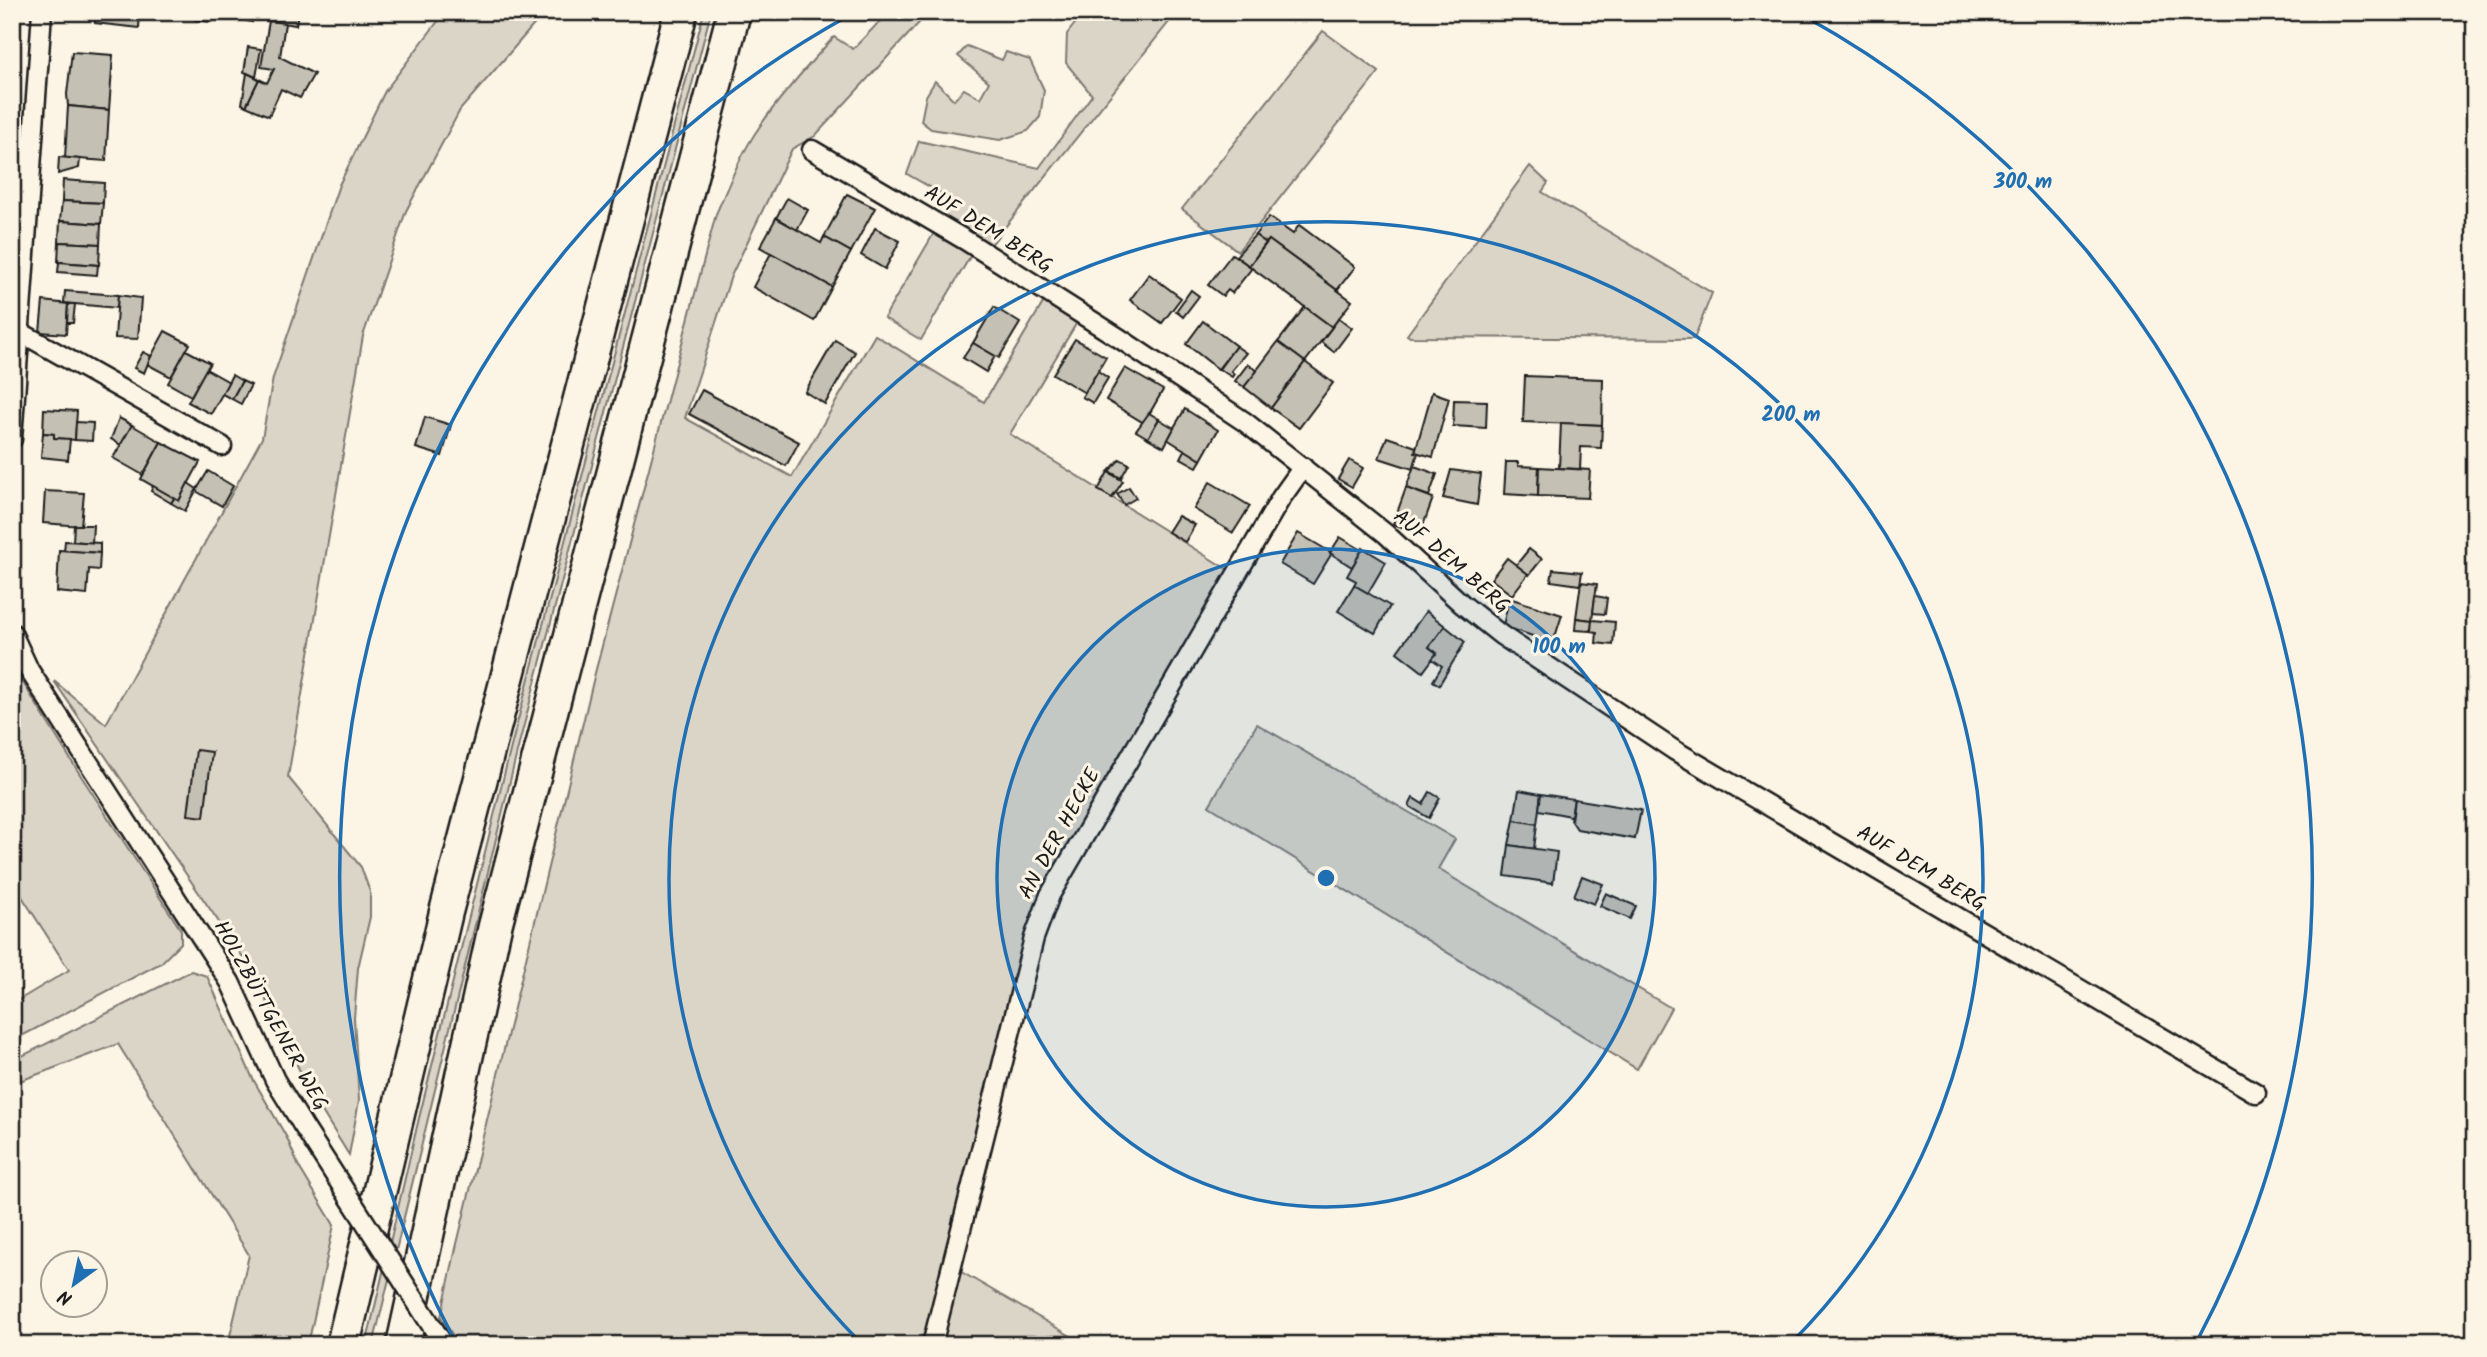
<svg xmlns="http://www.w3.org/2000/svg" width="2487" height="1357" font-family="Kalam,sans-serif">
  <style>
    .green { fill: #dbd5c8; stroke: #7c7872; stroke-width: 2 }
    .building { fill: #c4c0b3; stroke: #1c1c1c; stroke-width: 2 }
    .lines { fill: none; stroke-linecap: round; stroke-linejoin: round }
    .minor-casing { stroke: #1c1c1c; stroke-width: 23 }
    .motorway-casing { stroke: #1c1c1c; stroke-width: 37 }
    .minor { stroke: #fcf5e5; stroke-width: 18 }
    .motorway { stroke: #fcf5e5; stroke-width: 32 }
    .minor-bridge-casing { stroke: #1c1c1c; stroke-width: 23; stroke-linecap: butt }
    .minor-bridge { stroke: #fcf5e5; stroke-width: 18 }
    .ring { fill: none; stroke: #1f6fb2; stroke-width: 3.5 }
    .labels { text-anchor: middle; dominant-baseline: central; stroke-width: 6; stroke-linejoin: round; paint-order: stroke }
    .street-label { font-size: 21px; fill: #1c1c1c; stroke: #fcf5e5 }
    .centre { fill: #1f6fb2; stroke: #fcf5e5; stroke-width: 3.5 }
    .ring-label { font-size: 21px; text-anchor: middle; font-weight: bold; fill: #1f6fb2; stroke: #fcf5e5; stroke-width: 6; stroke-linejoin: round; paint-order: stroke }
  </style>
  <rect width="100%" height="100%" fill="#fcf5e5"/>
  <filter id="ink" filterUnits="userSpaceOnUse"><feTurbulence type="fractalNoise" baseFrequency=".0143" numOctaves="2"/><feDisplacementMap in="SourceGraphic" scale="14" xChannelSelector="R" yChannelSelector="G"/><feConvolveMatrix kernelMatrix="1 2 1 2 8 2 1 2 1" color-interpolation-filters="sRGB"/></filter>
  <g filter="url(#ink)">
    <g class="green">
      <polygon points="445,12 545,12 460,110 406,211 363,336 288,777 361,867 370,892 370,917 358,968 354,1018 359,1101 349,1155 310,1092 251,969 54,681 106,724 262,438 273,378 339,185 385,91"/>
      <polygon points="704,12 711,12 520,740 373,1345 366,1345 419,1118 513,739"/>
      <path d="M889,12h40l-114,124 -23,13 -61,127 -46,142 107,59 83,-142 109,67 62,-104 33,21 -69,115 220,137 -191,324 -115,450h-465l-18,-28 15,-69 139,-575 121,-459c13,-30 25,-61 44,-88 22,-32 48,-61 74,-89l19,12z"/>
      <polygon points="1084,12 1177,12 990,246 942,219 951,199 907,174 919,141 1039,168 1092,95 1066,63 1067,34"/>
      <polygon points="1323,31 1379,72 1238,251 1182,209"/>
      <polygon points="967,46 1002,60 1006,52 1030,60 1044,90 1040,117 1028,131 1000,140 931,129 921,121 926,96 935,81 954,100 964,89 980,98 989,82 958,56"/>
      <polygon points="1530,166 1548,183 1542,192 1712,293 1694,339 1410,337 1407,335"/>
      <polygon points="934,233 971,255 921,340 884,318"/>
      <polygon points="12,665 74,765 181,930 181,943 161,963 12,1041 12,1004 69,970 12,881"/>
      <polygon points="1257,724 1455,839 1438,869 1671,1008 1637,1069 1209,806"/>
      <polygon points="191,971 207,976 253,1079 287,1138 299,1167 334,1225 308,1345 221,1345 229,1340 249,1255 118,1044 12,1084 12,1061"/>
      <polygon points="958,1270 1086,1345 939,1345"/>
    </g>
    <g class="building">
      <polygon points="96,12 140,12 139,28 95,23"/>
      <polygon points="197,12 212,12 211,22 195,20"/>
      <polygon points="212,12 228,12 226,21 211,19"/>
      <polygon points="228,12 243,12 242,20 227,18"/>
      <polygon points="243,12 253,12 252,22 242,20"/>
      <polygon points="277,12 298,12 296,25 275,22"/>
      <polygon points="269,21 285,23 280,57 314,74 300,98 281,89 269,116 246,106 259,79 267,83 274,69 261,67"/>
      <polygon points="248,47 261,49 256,77 244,72"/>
      <polygon points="72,52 113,55 109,110 68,106 67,94"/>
      <polygon points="247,73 259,79 246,106 242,104"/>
      <polygon points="68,106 109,110 106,161 65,158"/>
      <polygon points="59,157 80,159 79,168 58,174"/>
      <polygon points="63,180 104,183 103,203 62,201"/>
      <polygon points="847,194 875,208 851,252 824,237"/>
      <polygon points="787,198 808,210 797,230 776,218"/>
      <polygon points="62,201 103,203 101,224 60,221"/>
      <polygon points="1269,217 1293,234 1299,225 1355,267 1337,290 1269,240 1266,243 1255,235"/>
      <polygon points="776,218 821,243 824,237 851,252 832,287 760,247"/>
      <polygon points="60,221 101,224 100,244 59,242"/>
      <polygon points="875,228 900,241 885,269 861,255"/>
      <polygon points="1255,235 1266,243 1249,266 1236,256"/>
      <polygon points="1269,240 1352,301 1332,327 1249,266"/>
      <polygon points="59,242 100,244 99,265 58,262"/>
      <polygon points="771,253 832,287 814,321 753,287"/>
      <polygon points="1232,254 1252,268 1232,293 1228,290 1223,296 1208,285"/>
      <polygon points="59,262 98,265 97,275 58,272"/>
      <polygon points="1149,274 1181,298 1162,323 1130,300"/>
      <polygon points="1191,290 1199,296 1183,317 1176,311"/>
      <polygon points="65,291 118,295 117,308 64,303"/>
      <polygon points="118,295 141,298 138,339 115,338"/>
      <polygon points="43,301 68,304 66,334 40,332"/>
      <polygon points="68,304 75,304 73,323 67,323"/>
      <polygon points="994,307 1020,323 999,358 973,343"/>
      <polygon points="1305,307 1332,327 1305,362 1278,342"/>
      <polygon points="1339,318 1352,328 1334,352 1321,342"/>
      <polygon points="1203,321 1236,346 1218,369 1186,344"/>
      <polygon points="165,331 190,344 171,377 147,364"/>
      <polygon points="1075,339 1106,357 1085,393 1053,374"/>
      <polygon points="835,340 855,352 825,404 805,392"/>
      <polygon points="1278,342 1305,362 1271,408 1244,387"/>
      <polygon points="973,343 995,356 986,372 963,358"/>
      <polygon points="1236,346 1246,353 1231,371 1234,374 1232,377 1219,369"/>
      <polygon points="186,350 210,363 191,396 168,383"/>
      <polygon points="143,352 151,356 144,373 134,368"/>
      <polygon points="1305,362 1333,383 1299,428 1271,408"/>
      <polygon points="1248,364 1257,371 1244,387 1235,381"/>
      <polygon points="1125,368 1163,390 1144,423 1106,400"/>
      <polygon points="206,369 229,382 211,414 188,402"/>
      <polygon points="1098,371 1108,378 1093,403 1082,397"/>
      <polygon points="232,375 242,381 232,399 222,394"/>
      <polygon points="1525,376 1603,379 1602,425 1523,422"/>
      <polygon points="242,381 251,385 241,404 232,399"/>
      <polygon points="702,390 799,442 786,466 689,414"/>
      <polygon points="1432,392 1449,398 1433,457 1415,452"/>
      <polygon points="1454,400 1487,401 1486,428 1453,426"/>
      <polygon points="44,409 77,411 75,440 54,438 54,434 43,433"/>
      <polygon points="1185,409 1218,430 1201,460 1167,439"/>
      <polygon points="1149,413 1159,419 1148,438 1136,431"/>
      <polygon points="425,417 451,425 442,456 416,448"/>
      <polygon points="119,418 132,425 121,445 111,439"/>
      <polygon points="1159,419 1174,428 1164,447 1148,438"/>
      <polygon points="76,422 93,423 92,441 75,440"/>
      <polygon points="1561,423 1602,425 1601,448 1581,447 1580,469 1559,468"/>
      <polygon points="132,425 161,442 143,475 113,458"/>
      <polygon points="43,433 54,434 54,438 70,439 68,460 41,457"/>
      <polygon points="1387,437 1416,447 1415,452 1418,453 1413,469 1379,458"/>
      <polygon points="161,442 200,462 179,501 141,479"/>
      <polygon points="1185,450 1201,460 1197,467 1181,458"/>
      <polygon points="1120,459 1129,464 1121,478 1109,471"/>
      <polygon points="1349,460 1363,468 1352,487 1338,479"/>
      <polygon points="1506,462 1518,462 1518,466 1539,467 1538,496 1504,494"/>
      <polygon points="1414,466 1437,474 1429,496 1406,488"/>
      <polygon points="1539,467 1590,470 1588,498 1538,496"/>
      <polygon points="1451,470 1481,474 1477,505 1443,498"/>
      <polygon points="208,471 233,486 222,506 196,491"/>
      <polygon points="1108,472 1123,481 1112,498 1098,490"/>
      <polygon points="1210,482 1250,506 1233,533 1194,509"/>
      <polygon points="188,483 197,489 185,511 171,503 174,498 179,501"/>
      <polygon points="153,486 174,498 171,503 151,491"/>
      <polygon points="1129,487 1136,498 1124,505 1117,494"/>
      <polygon points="1406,488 1433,498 1420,534 1393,524"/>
      <polygon points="45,491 84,493 81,526 43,523"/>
      <polygon points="1178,516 1195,525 1185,542 1168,532"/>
      <polygon points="74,525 93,525 92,543 73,541"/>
      <polygon points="1298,533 1332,553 1313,584 1280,564"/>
      <polygon points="1340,537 1362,550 1352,567 1330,553"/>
      <polygon points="65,541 100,543 100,553 64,551"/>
      <polygon points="1363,548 1386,562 1368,593 1354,585 1356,581 1347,576"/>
      <polygon points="1529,549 1542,559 1529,575 1516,565"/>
      <polygon points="59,550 100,553 99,570 89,569 87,595 57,592"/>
      <polygon points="1507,558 1528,574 1512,595 1491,579"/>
      <polygon points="1553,569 1582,572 1580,585 1551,581"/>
      <polygon points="1581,582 1597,584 1592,620 1576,618"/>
      <polygon points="1354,585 1390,606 1375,633 1338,611"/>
      <polygon points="1595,596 1607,598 1605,614 1593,613"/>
      <polygon points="1509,598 1562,615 1553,643 1503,626"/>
      <polygon points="1426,611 1445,626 1429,647 1437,653 1423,672 1397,652"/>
      <polygon points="1576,618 1592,620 1591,631 1575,630"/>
      <polygon points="1592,620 1615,622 1613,645 1596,643 1597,632 1591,631"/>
      <polygon points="1445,626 1465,642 1439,685 1433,681 1442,666 1432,659 1437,653 1429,647"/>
      <polygon points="196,750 212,752 204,817 188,815"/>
      <polygon points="1519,790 1541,794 1537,824 1514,820"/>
      <polygon points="1430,792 1440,798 1429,818 1409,806 1413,798 1423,804"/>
      <polygon points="1541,794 1574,799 1571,816 1539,810"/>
      <polygon points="1574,799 1641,810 1635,839 1577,829 1571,820"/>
      <polygon points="1514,820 1537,824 1534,849 1509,845"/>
      <polygon points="1509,845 1557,852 1553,883 1505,876"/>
      <polygon points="1582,876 1603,884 1594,904 1574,896"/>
      <polygon points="1606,893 1636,906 1630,919 1600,906"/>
    </g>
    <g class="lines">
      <defs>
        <g id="minor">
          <polyline points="812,150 965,240 1119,338 1245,422 1386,534 1462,604 1501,635 1674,750 2256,1093"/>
          <polyline points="20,332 222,446"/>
          <polyline points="12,439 42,12"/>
          <polyline points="12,633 29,670 230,982 275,1080 302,1124"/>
          <polyline points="932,1345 1034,938 1050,895 1281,498 1303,467"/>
        </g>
        <g id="motorway">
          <polyline points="343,1345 446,912 681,12"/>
          <polyline points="403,1345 495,926 734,12"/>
        </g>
      </defs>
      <use href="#minor" class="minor-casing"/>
      <use href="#motorway" class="motorway-casing"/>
      <use href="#minor" class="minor"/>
      <use href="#motorway" class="motorway"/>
      <defs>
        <polyline id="minor-bridge" points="302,1124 444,1345"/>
      </defs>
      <use href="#minor-bridge" class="minor-bridge-casing"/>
      <use href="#minor-bridge" class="minor-bridge"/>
    </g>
  </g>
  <circle cx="1326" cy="878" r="329" fill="#1f6fb2" fill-opacity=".12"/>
  <g class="ring">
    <circle cx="1326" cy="878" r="329"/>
    <path d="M861 1343A657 657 0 1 1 1791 1343"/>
    <path d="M455 1341A986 986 0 0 1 848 16M1804 16A986 986 0 0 1 2197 1341"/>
  </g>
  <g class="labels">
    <g class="street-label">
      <text transform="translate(988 230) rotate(32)">AUF DEM BERG</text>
      <text transform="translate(1451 562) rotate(41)">AUF DEM BERG</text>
      <text transform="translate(1060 834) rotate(-61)">AN DER HECKE</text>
      <text transform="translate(1921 869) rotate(31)">AUF DEM BERG</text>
      <text transform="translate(270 1016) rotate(61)">HOLZBÜTTGENER WEG</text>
    </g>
  </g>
  <circle cx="1326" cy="878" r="10" class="centre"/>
  <g class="ring-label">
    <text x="2023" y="188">300 m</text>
    <text x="1791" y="421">200 m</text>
    <text x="1559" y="653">100 m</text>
  </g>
  <rect width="2487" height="1357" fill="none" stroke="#fcf5e5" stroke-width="42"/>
  <rect x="21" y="21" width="2445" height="1315" fill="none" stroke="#1c1c1c" stroke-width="2.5" filter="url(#ink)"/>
  <g transform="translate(74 1284) rotate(213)"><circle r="33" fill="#fcf5e5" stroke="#a29e95" stroke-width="2"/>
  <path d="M0-5L12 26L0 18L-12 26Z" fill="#1f6fb2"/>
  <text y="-10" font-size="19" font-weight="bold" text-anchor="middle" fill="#1c1c1c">N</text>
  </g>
</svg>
